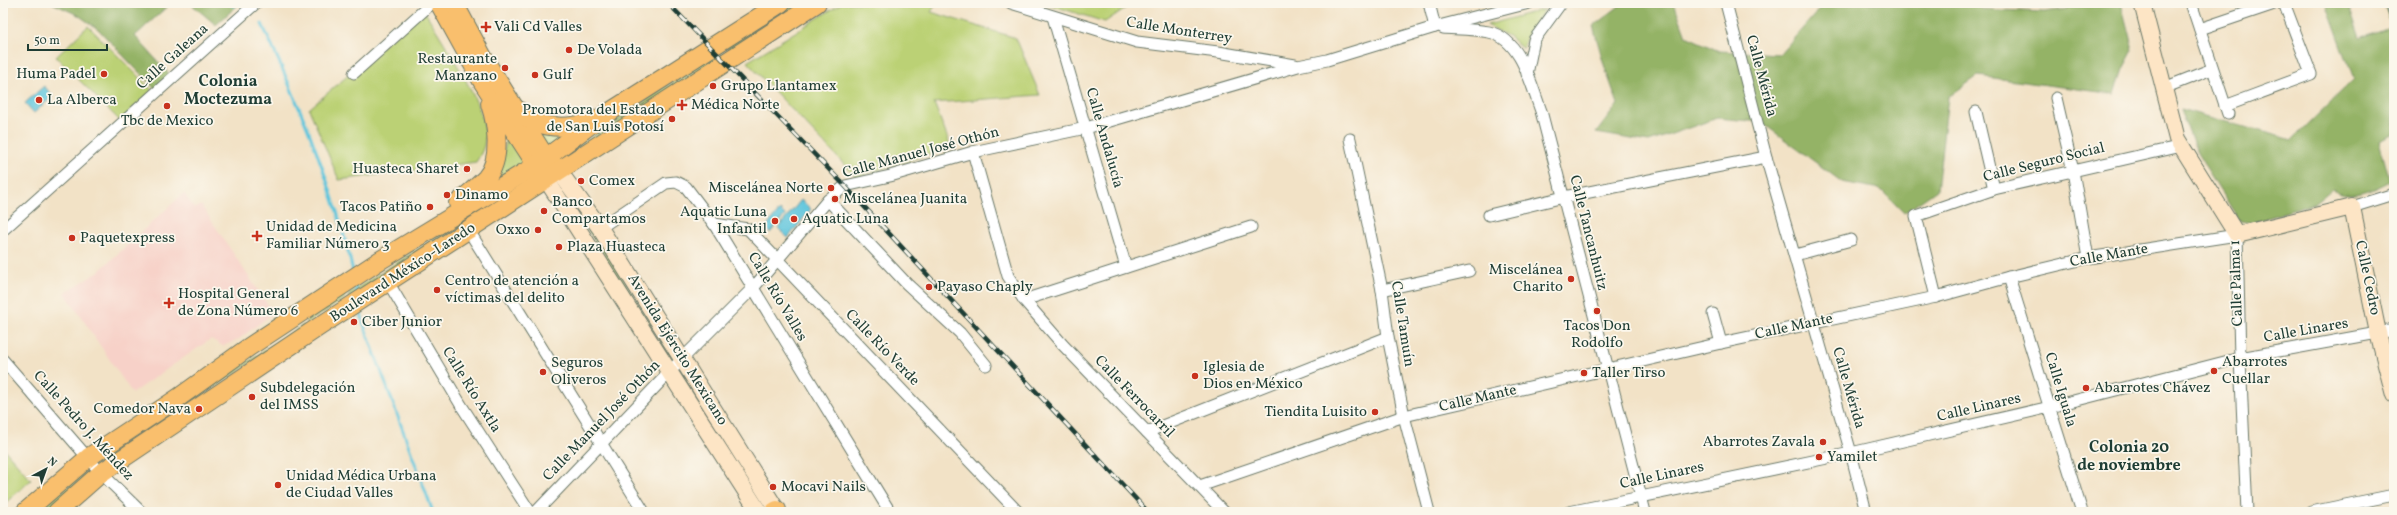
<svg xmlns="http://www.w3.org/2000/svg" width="2397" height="515" font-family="Vollkorn,serif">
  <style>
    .built { fill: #f7d1c8 }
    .green { fill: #bbd175; stroke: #6d8754 }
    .forest { fill: #94b366; stroke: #5a784d }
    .water { fill: #60c6dd; stroke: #408288 }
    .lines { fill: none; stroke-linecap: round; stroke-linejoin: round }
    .stream { stroke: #60c6dd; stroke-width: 3 }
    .street-casing { stroke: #697767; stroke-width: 13 }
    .secondary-casing { stroke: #697767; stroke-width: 18 }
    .primary-casing { stroke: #697767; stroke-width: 20 }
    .street { stroke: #fff; stroke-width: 11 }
    .secondary { stroke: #fde5c5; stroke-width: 16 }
    .primary { stroke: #f9bf6d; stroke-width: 18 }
    .rail-casing { stroke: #1f3d34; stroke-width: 4.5 }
    .rail { stroke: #fbf7ec; stroke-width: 3; stroke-dasharray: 9; stroke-linecap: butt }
    .poi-dot { fill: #c8321e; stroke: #fbf7ec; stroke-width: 1.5 }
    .labels { text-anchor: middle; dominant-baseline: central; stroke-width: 3.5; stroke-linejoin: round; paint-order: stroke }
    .poi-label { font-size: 15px; fill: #1f3d34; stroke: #fbf7ec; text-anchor: start }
    .street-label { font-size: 15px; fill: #1f3d34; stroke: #fbf7ec }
    .neighbourhood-label { font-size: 16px; font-weight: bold; fill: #1f3d34; stroke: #fbf7ec }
  </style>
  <rect width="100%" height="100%" fill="#fbf7ec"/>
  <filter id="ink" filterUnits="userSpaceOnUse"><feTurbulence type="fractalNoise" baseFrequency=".025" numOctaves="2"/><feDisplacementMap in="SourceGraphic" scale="8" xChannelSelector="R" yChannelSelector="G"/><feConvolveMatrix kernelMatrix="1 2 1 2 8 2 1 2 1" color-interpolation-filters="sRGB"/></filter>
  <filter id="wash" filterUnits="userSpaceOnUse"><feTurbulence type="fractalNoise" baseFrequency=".012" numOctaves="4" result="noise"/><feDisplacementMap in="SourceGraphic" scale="16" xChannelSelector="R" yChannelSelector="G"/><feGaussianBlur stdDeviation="0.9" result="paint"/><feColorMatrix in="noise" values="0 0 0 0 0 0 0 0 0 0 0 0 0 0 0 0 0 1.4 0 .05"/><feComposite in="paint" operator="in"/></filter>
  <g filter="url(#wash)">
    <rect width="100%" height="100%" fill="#f2e2c6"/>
    <polygon class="built" points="184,193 195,209 201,205 273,313 239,339 223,346 211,339 132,393 65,293 98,272"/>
    <g class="green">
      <polygon points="794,3 805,3 731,52 727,47"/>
      <polygon points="842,3 937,3 931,12 1016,38 1040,95 934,103 951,147 856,177 747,62"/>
      <polygon points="1044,3 1133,3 1105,22"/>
      <polygon points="1545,9 1527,36 1523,49 1510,37 1487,25"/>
      <path d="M424,10c17,29 60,92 61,123 1,11 -3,20 -9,29l-137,18 -30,-71z"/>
      <polygon points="88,26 152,90 120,121 56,57"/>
      <polygon points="712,56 718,62 562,158 565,155"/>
      <polygon points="530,126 571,133 547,149"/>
      <polygon points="506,133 526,165 492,186 505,147"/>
      <polygon points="525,181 461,226 384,274 382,272"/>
      <polygon points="589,225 672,355 670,357 586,227"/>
      <polygon points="381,273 382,276 348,298 349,293"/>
      <polygon points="345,294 344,299 307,323 306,320"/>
      <polygon points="303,325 305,326 105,461 105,457"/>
      <polygon points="682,370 769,508 766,510 680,373"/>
      <polygon points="3,448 31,480 3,505"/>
      <polygon points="85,472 89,474 46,512 38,512"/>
    </g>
    <g class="forest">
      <polygon points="52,3 171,3 135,36 170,75 155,89 98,29 78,15"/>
      <polygon points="190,3 240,3 216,25"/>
      <polygon points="1630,3 1674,3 1686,36 1719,51 1780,54 1825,3 1976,3 1981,9 2044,12 2067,9 2066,3 2121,3 2133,50 2123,69 2115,94 1978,76 1948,97 1937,190 1904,213 1880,189 1842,182 1761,122 1717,118 1649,142 1596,133 1618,104 1605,68 1593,26 1618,7"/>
      <path d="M2326,3h22l12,35 32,-12 -8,-23h10v131l-15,7 11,40c-16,9 -40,20 -57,8l-17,14 -62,19 -15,-2 -42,-67 -17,-44 112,31 62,-61z"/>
    </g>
    <g class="water">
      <polygon points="44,86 53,96 34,113 25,103"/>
      <polygon points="801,200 811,209 788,238 778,228"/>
      <polygon points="780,210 785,215 770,233 765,228"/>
    </g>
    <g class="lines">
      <g class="stream">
        <polyline points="229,3 234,6"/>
        <path d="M262,24c37,80 72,162 91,248"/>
        <polyline points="355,283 357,295"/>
        <polyline points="360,307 363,322 433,512"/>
      </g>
    </g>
  </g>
  <g filter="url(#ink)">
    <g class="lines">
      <defs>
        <g id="street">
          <polyline points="1011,3 1137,42 1218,52 1295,65"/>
          <polyline points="1429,3 1435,27"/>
          <polyline points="1726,3 1766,157 1851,453 1866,512"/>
          <polyline points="2191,3 2228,114"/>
          <polyline points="2391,3 2394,11"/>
          <polyline points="1053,17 1126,267"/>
          <path d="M1443,28c15,1 32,1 46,4 32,7 42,52 52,79l104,401"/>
          <polyline points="2200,29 2277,3"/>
          <polyline points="354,73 432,3"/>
          <polyline points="1527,74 1534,40 1561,3"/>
          <polyline points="2164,88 2212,69"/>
          <polyline points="2056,98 2073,171 2088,258"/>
          <polyline points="2225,106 2311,74 2284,3"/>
          <polyline points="1976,112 1994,189"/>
          <polyline points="1350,139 1382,290 1388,337 1404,416 1429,512"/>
          <polyline points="973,152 1008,276 1024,300 1063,345 1224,512"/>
          <polyline points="828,200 907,284 960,333 986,365"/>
          <polyline points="2352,207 2394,194"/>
          <polyline points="1489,215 1564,197 1766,157"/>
          <polyline points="714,224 748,229 1018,512"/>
          <polyline points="600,228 666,183 676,182 686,187 714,224 890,512"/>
          <polyline points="3,230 256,3"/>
          <polyline points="469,231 644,512"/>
          <polyline points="1795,255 1851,240"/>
          <polyline points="2009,277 2082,512"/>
          <polyline points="388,282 461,405 530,512"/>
          <polyline points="1382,290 1469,271"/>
          <polyline points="1936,297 1916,216 1994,189 2182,146"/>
          <polyline points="1024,300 1251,227"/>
          <polyline points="1713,314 1721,343"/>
          <polyline points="3,360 101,473 141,512"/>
          <polyline points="1147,432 1388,337"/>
          <polyline points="1200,486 1404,416 1721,343 1936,297 2009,277 2088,258 2237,235 2240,358 2247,512"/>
          <polyline points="536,512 682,359 754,287 828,200 845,186 890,176 973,152 1086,128 1298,66 1327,60 1435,27 1529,3"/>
          <polyline points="1569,512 1851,453 2050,407 2240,358 2394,330"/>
          <polyline points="2311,512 2394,495"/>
        </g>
        <g id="secondary">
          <polyline points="2142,3 2177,139 2237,235 2352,207 2378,333 2394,395"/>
          <polyline points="559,171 600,228 778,512"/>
          <polyline points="546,179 759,512"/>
        </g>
        <g id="primary">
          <polyline points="439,3 482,81 543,175"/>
          <polyline points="454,3 484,59 546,158 554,165"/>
          <path d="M518,110c19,20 46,19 71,13"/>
          <path d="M458,203c9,-8 19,-16 28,-25 16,-18 11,-53 4,-74"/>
          <polyline points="25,512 89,457 178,398 249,347 379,261 535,166 594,122 781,3"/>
          <polyline points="57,512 101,473 159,434 320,326 817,3"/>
          <polyline points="774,512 777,510"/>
        </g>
      </defs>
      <use href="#street" class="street-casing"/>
      <use href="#secondary" class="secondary-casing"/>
      <use href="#primary" class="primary-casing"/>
      <use href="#street" class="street"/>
      <use href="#secondary" class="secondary"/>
      <use href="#primary" class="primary"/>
      <defs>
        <polyline id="rail" points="668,3 845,186 1148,512"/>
      </defs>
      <use href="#rail" class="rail-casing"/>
      <use href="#rail" class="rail"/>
    </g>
  </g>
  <g class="poi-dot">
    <path d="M484 21h4v4h4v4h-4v4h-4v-4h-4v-4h4z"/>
    <circle cx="569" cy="50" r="4"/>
    <circle cx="505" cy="68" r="4"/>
    <circle cx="104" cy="74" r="4"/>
    <circle cx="535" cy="75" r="4"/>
    <circle cx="713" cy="86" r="4"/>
    <circle cx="39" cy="100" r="4"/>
    <path d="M680 99h4v4h4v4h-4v4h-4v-4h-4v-4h4z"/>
    <circle cx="167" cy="106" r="4"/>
    <circle cx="672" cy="119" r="4"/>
    <circle cx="467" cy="169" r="4"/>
    <circle cx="581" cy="181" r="4"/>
    <circle cx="831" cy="188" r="4"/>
    <circle cx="447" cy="195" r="4"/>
    <circle cx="835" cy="199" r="4"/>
    <circle cx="430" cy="207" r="4"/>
    <circle cx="544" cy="211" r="4"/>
    <circle cx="794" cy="219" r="4"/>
    <circle cx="775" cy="221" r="4"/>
    <circle cx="538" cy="230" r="4"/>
    <path d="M255 230h4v4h4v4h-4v4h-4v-4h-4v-4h4z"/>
    <circle cx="72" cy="238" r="4"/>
    <circle cx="559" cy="247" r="4"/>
    <circle cx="1571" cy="279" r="4"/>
    <circle cx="929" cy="287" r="4"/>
    <circle cx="437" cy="290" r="4"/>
    <path d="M167 297h4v4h4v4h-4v4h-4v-4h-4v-4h4z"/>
    <circle cx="1597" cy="311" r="4"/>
    <circle cx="354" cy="322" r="4"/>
    <circle cx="2214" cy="371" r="4"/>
    <circle cx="543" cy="372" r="4"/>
    <circle cx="1584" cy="373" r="4"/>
    <circle cx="1195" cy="376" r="4"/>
    <circle cx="2086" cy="388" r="4"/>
    <circle cx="252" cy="397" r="4"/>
    <circle cx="199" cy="409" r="4"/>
    <circle cx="1375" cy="412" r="4"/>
    <circle cx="1823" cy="442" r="4"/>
    <circle cx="1819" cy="457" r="4"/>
    <circle cx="278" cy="485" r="4"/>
    <circle cx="773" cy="487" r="4"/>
  </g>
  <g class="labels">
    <g class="poi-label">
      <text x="494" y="27">Vali Cd Valles</text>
      <text x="577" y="50">De Volada</text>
      <text x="497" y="59" text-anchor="end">Restaurante<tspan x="497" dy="17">Manzano</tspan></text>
      <text x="96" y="74" text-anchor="end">Huma Padel</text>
      <text x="543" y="75">Gulf</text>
      <text x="721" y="86">Grupo Llantamex</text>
      <text x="47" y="100">La Alberca</text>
      <text x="691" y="105">Médica Norte</text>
      <text x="664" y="110" text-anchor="end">Promotora del Estado<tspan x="664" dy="17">de San Luis Potosí</tspan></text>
      <text x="167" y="121" text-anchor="middle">Tbc de Mexico</text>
      <text x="459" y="169" text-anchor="end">Huasteca Sharet</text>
      <text x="589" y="181">Comex</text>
      <text x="823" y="188" text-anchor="end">Miscelánea Norte</text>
      <text x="455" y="195">Dinamo</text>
      <text x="843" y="199">Miscelánea Juanita</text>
      <text x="552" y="202">Banco<tspan x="552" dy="17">Compartamos</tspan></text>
      <text x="422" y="207" text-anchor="end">Tacos Patiño</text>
      <text x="767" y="212" text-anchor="end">Aquatic Luna<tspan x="767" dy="17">Infantil</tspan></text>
      <text x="802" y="219">Aquatic Luna</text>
      <text x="266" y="227">Unidad de Medicina<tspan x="266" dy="17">Familiar Número 3</tspan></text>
      <text x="530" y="230" text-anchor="end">Oxxo</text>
      <text x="80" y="238">Paquetexpress</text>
      <text x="567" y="247">Plaza Huasteca</text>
      <text x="1563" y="270" text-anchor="end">Miscelánea<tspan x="1563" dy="17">Charito</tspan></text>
      <text x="445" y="281">Centro de atención a<tspan x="445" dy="17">víctimas del delito</tspan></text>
      <text x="937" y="287">Payaso Chaply</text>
      <text x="178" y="294">Hospital General<tspan x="178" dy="17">de Zona Número 6</tspan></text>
      <text x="362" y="322">Ciber Junior</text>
      <text x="1597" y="326" text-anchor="middle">Tacos Don<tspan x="1597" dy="17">Rodolfo</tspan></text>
      <text x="2222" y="362">Abarrotes<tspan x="2222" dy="17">Cuellar</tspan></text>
      <text x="551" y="363">Seguros<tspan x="551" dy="17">Oliveros</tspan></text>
      <text x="1203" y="367">Iglesia de<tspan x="1203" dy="17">Dios en México</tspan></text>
      <text x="1592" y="373">Taller Tirso</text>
      <text x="260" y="388">Subdelegación<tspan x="260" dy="17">del IMSS</tspan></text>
      <text x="2094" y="388">Abarrotes Chávez</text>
      <text x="191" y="409" text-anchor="end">Comedor Nava</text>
      <text x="1367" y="412" text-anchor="end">Tiendita Luisito</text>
      <text x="1815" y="442" text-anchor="end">Abarrotes Zavala</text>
      <text x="1827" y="457">Yamilet</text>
      <text x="286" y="476">Unidad Médica Urbana<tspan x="286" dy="17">de Ciudad Valles</tspan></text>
      <text x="781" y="487">Mocavi Nails</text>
    </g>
    <g class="street-label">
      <text transform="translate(1179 31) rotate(9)">Calle Monterrey</text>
      <text transform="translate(173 57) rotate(-42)">Calle Galeana</text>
      <text transform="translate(1761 76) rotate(75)">Calle Mérida</text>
      <text transform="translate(1104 138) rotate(74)">Calle Andalucía</text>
      <text transform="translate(921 153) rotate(-15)">Calle Manuel José Othón</text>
      <text transform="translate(2044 163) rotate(-14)">Calle Seguro Social</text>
      <text transform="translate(1588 233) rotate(76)">Calle Tancanhuitz</text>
      <text transform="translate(2109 256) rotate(-10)">Calle Mante</text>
      <text transform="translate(403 273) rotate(-33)">Boulevard México-Laredo</text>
      <text transform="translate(2367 278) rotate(78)">Calle Cedro</text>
      <text transform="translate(2237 283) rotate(-92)">Calle Palma 1</text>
      <text transform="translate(777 297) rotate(59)">Calle Río Valles</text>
      <text transform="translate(1402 324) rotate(81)">Calle Tamuín</text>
      <text transform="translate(1794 327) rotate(-12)">Calle Mante</text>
      <text transform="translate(2306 331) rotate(-10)">Calle Linares</text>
      <text transform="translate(882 348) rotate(46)">Calle Río Verde</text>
      <text transform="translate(677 350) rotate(58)">Avenida Ejército Mexicano</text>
      <text transform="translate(1848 388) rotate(74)">Calle Mérida</text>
      <text transform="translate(471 390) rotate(58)">Calle Río Axtla</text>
      <text transform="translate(2060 390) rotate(73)">Calle Iguala</text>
      <text transform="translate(1134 397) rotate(46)">Calle Ferrocarril</text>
      <text transform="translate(1478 399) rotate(-13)">Calle Mante</text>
      <text transform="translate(1979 408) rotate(-13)">Calle Linares</text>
      <text transform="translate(602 421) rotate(-46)">Calle Manuel José Othón</text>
      <text transform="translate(83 426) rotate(48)">Calle Pedro J. Méndez</text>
      <text transform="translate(1662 476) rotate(-12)">Calle Linares</text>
    </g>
    <g class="neighbourhood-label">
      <text x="228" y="82">Colonia<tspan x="228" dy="18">Moctezuma</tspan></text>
      <text x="2129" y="448">Colonia 20<tspan x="2129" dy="18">de noviembre</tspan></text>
    </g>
  </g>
  <rect width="2397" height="515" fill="none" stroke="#fbf7ec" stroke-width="16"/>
  <g transform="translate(46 469) rotate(41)" stroke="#fbf7ec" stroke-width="3" paint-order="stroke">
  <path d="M0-3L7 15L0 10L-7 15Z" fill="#1f3d34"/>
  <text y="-6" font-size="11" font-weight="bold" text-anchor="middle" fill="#1f3d34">N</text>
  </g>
  <path d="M28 44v6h79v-6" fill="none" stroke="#1f3d34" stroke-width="2"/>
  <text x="34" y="44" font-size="12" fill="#1f3d34" stroke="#fbf7ec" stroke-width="3" paint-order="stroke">50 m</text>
</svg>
